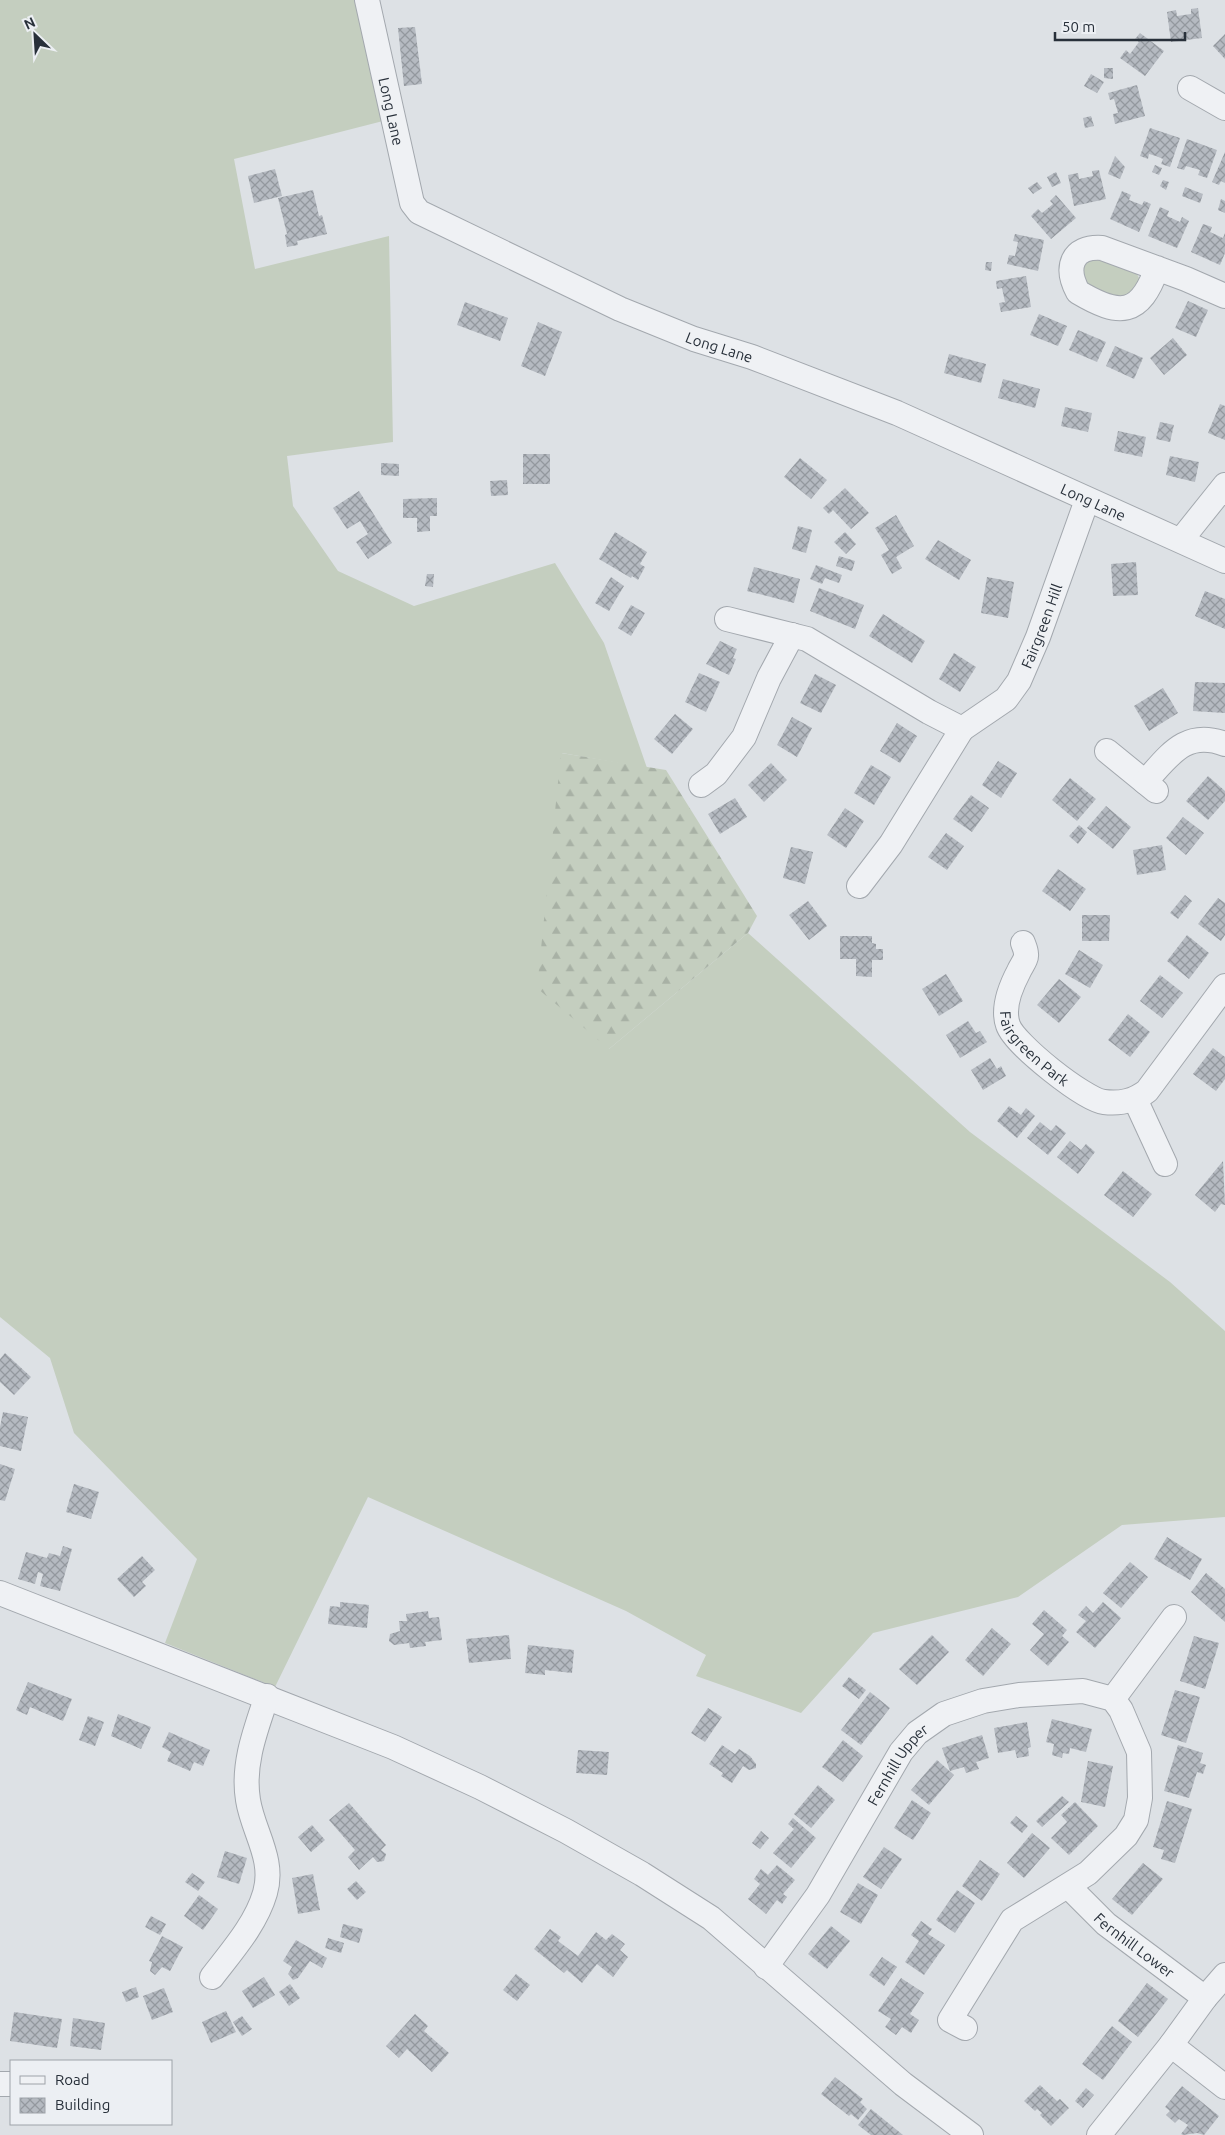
<svg xmlns="http://www.w3.org/2000/svg" width="1225" height="2135" font-family="Ubuntu,sans-serif">
  <style>
    .grass { fill: #c4cebf }
    .forest { fill: url(#forest-firs) }
    .building { fill: url(#building-cross-hatch) }
    .lines { fill: none; stroke-linecap: round; stroke-linejoin: round }
    .minor-casing { stroke: #a3a8ae; stroke-width: 26 }
    .minor { stroke: #eff1f4; stroke-width: 24 }
    .labels { text-anchor: middle; dominant-baseline: central; stroke-width: 4; stroke-linejoin: round; paint-order: stroke }
    .street-label { font-size: 15px; fill: #28303a; stroke: #eceff3 }
  </style>
  <defs>
    <pattern id="forest-firs" width="22" height="20" patternUnits="userSpaceOnUse" patternTransform="scale(1.25)"><rect width="22" height="20" fill="#c4cebf"/><path d="M5 1l3.5 6h-7zM16 11l3.5 6h-7z" fill="#a8b1a5"/></pattern>
    <pattern id="building-cross-hatch" width="8" height="8" patternUnits="userSpaceOnUse" patternTransform="scale(1.25)"><rect width="8" height="8" fill="#b5bac1"/><path d="M0 0l8 8M0 8l8-8" fill="none" stroke="#93989e"/></pattern>
  </defs>
  <rect width="100%" height="100%" fill="#dde1e5"/>
  <g class="grass">
    <polygon points="0,0 358,0 383,121 234,159 255,269 389,236 393,442 287,456 293,506 338,571 414,606 555,563 604,643 647,768 562,753 609,1049 748,933 970,1132 1170,1282 1225,1331 1225,1517 1122,1525 1018,1597 873,1633 801,1713 696,1676 706,1655 626,1611 368,1497 275,1687 165,1643 197,1559 74,1433 50,1358 0,1317"/>
    <polygon points="1098,256 1130,269 1137,274 1140,280 1132,300 1089,291 1081,266 1085,260"/>
  </g>
  <polygon class="forest" points="561,753 666,770 757,916 748,933 609,1049 537,988"/>
  <g class="building">
    <polygon points="1198,8 1202,38 1171,42 1167,12 1176,10 1177,16 1191,14 1191,9"/>
    <polygon points="415,27 422,84 404,86 398,28"/>
    <polygon points="1140,33 1164,51 1145,76 1120,58 1126,50 1130,54 1139,42 1135,39"/>
    <polygon points="1225,34 1225,59 1213,46"/>
    <polygon points="1104,68 1113,68 1113,79 1104,78"/>
    <polygon points="1091,74 1104,82 1097,93 1084,86"/>
    <polygon points="1137,85 1145,116 1115,124 1113,114 1118,113 1114,99 1110,100 1108,93"/>
    <polygon points="1091,116 1094,126 1085,128 1083,118"/>
    <polygon points="1150,128 1180,138 1170,167 1161,164 1163,159 1156,156 1149,154 1148,159 1140,156"/>
    <polygon points="1187,139 1217,150 1207,178 1198,175 1200,170 1186,166 1184,170 1177,168"/>
    <polygon points="1225,152 1225,183 1221,181 1219,185 1212,182"/>
    <polygon points="1115,156 1125,167 1120,179 1108,174"/>
    <polygon points="1155,165 1162,168 1159,175 1152,172"/>
    <polygon points="275,169 282,196 254,203 248,176"/>
    <polygon points="1099,170 1106,199 1074,206 1068,175 1078,173 1079,179 1093,176 1092,171"/>
    <polygon points="1056,172 1061,183 1052,187 1047,177"/>
    <polygon points="1163,180 1169,182 1166,190 1160,186"/>
    <polygon points="1037,182 1042,188 1033,194 1028,188"/>
    <polygon points="1185,187 1203,194 1200,203 1182,196"/>
    <polygon points="313,190 319,216 322,215 327,234 297,241 298,245 287,247 285,235 287,234 278,198"/>
    <polygon points="1122,191 1131,195 1129,200 1142,205 1144,201 1151,204 1139,232 1110,219"/>
    <polygon points="1056,195 1076,218 1051,239 1031,216 1038,209 1042,213 1047,209 1053,204 1050,201"/>
    <polygon points="1221,199 1225,201 1225,213 1218,210"/>
    <polygon points="1160,207 1169,211 1167,216 1180,222 1182,217 1189,221 1177,248 1148,236"/>
    <polygon points="1203,224 1212,227 1210,232 1223,238 1225,233 1225,253 1220,265 1191,252"/>
    <polygon points="1015,234 1044,240 1038,271 1007,264 1009,255 1015,256 1018,242 1013,241"/>
    <polygon points="986,262 992,262 991,271 985,270"/>
    <polygon points="1026,276 1031,307 1001,312 999,303 1005,302 1002,288 997,289 996,281"/>
    <polygon points="1188,301 1208,310 1196,337 1175,328"/>
    <polygon points="465,302 508,318 500,341 457,325"/>
    <polygon points="1039,314 1067,326 1058,346 1030,335"/>
    <polygon points="538,322 562,332 545,376 521,366"/>
    <polygon points="1078,330 1106,342 1097,362 1069,350"/>
    <polygon points="1173,338 1187,355 1164,375 1150,358"/>
    <polygon points="1115,346 1143,358 1134,379 1106,366"/>
    <polygon points="949,354 986,364 981,383 944,373"/>
    <polygon points="1003,379 1040,389 1035,408 998,398"/>
    <polygon points="1220,404 1225,406 1225,440 1208,433"/>
    <polygon points="1065,407 1092,413 1088,432 1061,426"/>
    <polygon points="1160,422 1174,425 1170,442 1156,439"/>
    <polygon points="1118,431 1146,437 1142,457 1114,451"/>
    <rect x="523" y="454" width="27" height="30"/>
    <polygon points="1170,456 1199,462 1195,482 1166,475"/>
    <polygon points="800,458 827,480 811,499 784,477"/>
    <polygon points="381,463 399,464 399,476 381,475"/>
    <polygon points="507,480 508,495 491,496 490,481"/>
    <polygon points="845,488 869,513 851,529 833,510 829,514 823,508"/>
    <polygon points="359,491 392,543 368,559 356,542 368,534 360,521 347,529 333,508"/>
    <polygon points="437,498 437,516 430,516 430,531 417,532 417,518 403,518 403,499"/>
    <polygon points="896,515 914,546 896,557 902,568 892,574 881,555 889,550 875,528"/>
    <polygon points="798,526 812,530 806,553 792,549"/>
    <polygon points="615,532 647,552 640,564 645,567 638,580 632,576 631,578 599,559"/>
    <polygon points="845,532 856,544 846,554 834,542"/>
    <polygon points="938,540 971,560 959,580 925,559"/>
    <polygon points="839,556 855,561 852,571 836,566"/>
    <polygon points="1136,562 1138,595 1113,596 1111,564"/>
    <polygon points="816,565 842,575 839,583 825,578 822,584 810,579"/>
    <polygon points="754,567 800,579 794,603 747,591"/>
    <polygon points="427,574 434,574 433,587 425,586"/>
    <polygon points="611,577 624,586 609,611 595,603"/>
    <polygon points="987,577 1014,582 1008,618 981,613"/>
    <polygon points="819,588 864,605 855,629 810,611"/>
    <polygon points="1205,591 1225,599 1225,629 1195,616"/>
    <polygon points="631,605 645,613 631,636 618,628"/>
    <polygon points="883,614 925,641 912,663 869,636"/>
    <polygon points="720,641 737,649 733,658 736,659 729,675 706,664"/>
    <polygon points="954,653 976,667 960,692 939,679"/>
    <polygon points="699,673 720,682 706,712 685,702"/>
    <polygon points="815,674 836,685 821,713 800,703"/>
    <polygon points="1195,682 1225,683 1225,713 1193,711"/>
    <polygon points="1163,688 1178,713 1149,731 1134,706"/>
    <polygon points="675,714 693,729 672,754 654,739"/>
    <polygon points="792,717 812,728 797,757 777,745"/>
    <polygon points="897,723 917,736 900,763 880,751"/>
    <polygon points="998,761 1017,773 1001,798 982,785"/>
    <polygon points="771,763 787,780 764,802 748,785"/>
    <polygon points="871,765 891,777 874,805 854,793"/>
    <polygon points="1208,776 1225,791 1225,801 1208,820 1186,801"/>
    <polygon points="1070,778 1096,799 1077,821 1052,800"/>
    <polygon points="971,795 989,808 972,832 953,819"/>
    <polygon points="735,798 747,817 720,834 708,814"/>
    <polygon points="1106,806 1131,827 1113,849 1087,828"/>
    <polygon points="845,808 864,821 846,848 827,835"/>
    <polygon points="1183,817 1204,833 1186,855 1166,838"/>
    <polygon points="1079,825 1087,832 1078,844 1069,836"/>
    <polygon points="946,833 964,846 947,870 928,857"/>
    <polygon points="1162,845 1166,870 1137,875 1133,850"/>
    <polygon points="791,847 813,852 805,884 783,878"/>
    <polygon points="1058,869 1086,889 1070,911 1042,891"/>
    <polygon points="1185,895 1192,901 1178,919 1170,913"/>
    <polygon points="1218,898 1225,903 1225,935 1221,941 1198,924"/>
    <polygon points="808,901 827,926 809,940 789,915"/>
    <polygon points="1082,915 1110,915 1109,941 1082,941"/>
    <polygon points="1187,935 1209,953 1189,979 1167,961"/>
    <polygon points="840,936 872,936 872,943 876,944 876,949 883,949 883,960 872,960 872,977 856,976 856,959 840,959"/>
    <polygon points="1079,950 1103,965 1090,988 1065,974"/>
    <polygon points="946,974 963,1001 939,1016 922,989"/>
    <polygon points="1160,975 1183,993 1162,1018 1140,1001"/>
    <polygon points="1059,979 1081,997 1059,1023 1037,1005"/>
    <polygon points="1128,1014 1150,1032 1130,1057 1108,1040"/>
    <polygon points="968,1021 976,1033 980,1031 987,1042 960,1058 946,1035"/>
    <polygon points="1213,1048 1225,1057 1225,1079 1216,1091 1193,1074"/>
    <polygon points="990,1058 997,1069 1001,1066 1006,1076 983,1090 971,1070"/>
    <polygon points="1009,1106 1021,1115 1026,1108 1035,1116 1017,1138 997,1121"/>
    <polygon points="1040,1122 1051,1131 1056,1125 1066,1133 1048,1155 1027,1138"/>
    <polygon points="1070,1141 1081,1150 1086,1144 1095,1152 1078,1174 1057,1157"/>
    <polygon points="1223,1161 1225,1205 1221,1204 1215,1212 1195,1195"/>
    <polygon points="1123,1171 1152,1194 1133,1217 1104,1195"/>
    <polygon points="5,1353 31,1377 14,1395 0,1382 0,1359"/>
    <polygon points="3,1412 28,1417 21,1451 0,1446 0,1427"/>
    <polygon points="0,1464 15,1469 5,1501 0,1500"/>
    <polygon points="74,1484 99,1492 91,1519 66,1512"/>
    <polygon points="1167,1537 1202,1559 1190,1580 1154,1559"/>
    <polygon points="63,1546 72,1549 60,1591 40,1586 43,1574 38,1572 35,1584 18,1579 26,1552 47,1558 49,1553 60,1556"/>
    <polygon points="142,1556 155,1570 142,1582 146,1586 134,1597 117,1579"/>
    <polygon points="1130,1562 1148,1577 1121,1608 1103,1593"/>
    <polygon points="1206,1573 1225,1589 1225,1622 1191,1592"/>
    <polygon points="340,1602 369,1605 367,1628 328,1624 330,1606 340,1607"/>
    <polygon points="1103,1602 1121,1618 1095,1648 1076,1632 1086,1621 1078,1615 1086,1606 1093,1613"/>
    <polygon points="1044,1610 1067,1630 1062,1636 1069,1642 1048,1666 1030,1650 1044,1634 1032,1624"/>
    <polygon points="428,1611 429,1618 439,1617 442,1640 425,1642 426,1646 410,1648 409,1643 394,1645 389,1641 390,1634 400,1631 399,1621 407,1621 406,1614"/>
    <polygon points="992,1628 1011,1644 983,1676 965,1660"/>
    <polygon points="509,1635 511,1659 469,1663 466,1639"/>
    <polygon points="932,1635 949,1652 917,1685 899,1669"/>
    <polygon points="1194,1636 1219,1643 1205,1689 1180,1681"/>
    <polygon points="528,1645 574,1650 572,1673 545,1670 545,1675 525,1673"/>
    <polygon points="849,1677 866,1690 859,1699 842,1686"/>
    <polygon points="28,1682 72,1699 63,1721 30,1707 27,1715 16,1710"/>
    <polygon points="1175,1690 1200,1697 1186,1743 1161,1735"/>
    <polygon points="870,1692 890,1708 861,1745 841,1730"/>
    <polygon points="708,1708 722,1717 705,1742 691,1733"/>
    <polygon points="118,1714 151,1727 141,1749 111,1736"/>
    <polygon points="88,1716 104,1722 95,1746 79,1740"/>
    <polygon points="1052,1719 1092,1729 1086,1752 1070,1748 1069,1754 1063,1753 1062,1758 1052,1755 1054,1744 1046,1742"/>
    <polygon points="1027,1722 1031,1747 1028,1748 1029,1756 1017,1758 1015,1750 998,1753 994,1728"/>
    <polygon points="169,1732 210,1750 203,1766 194,1762 190,1771 167,1761 171,1752 162,1747"/>
    <polygon points="982,1735 989,1758 976,1762 979,1769 966,1773 964,1767 950,1771 942,1748"/>
    <polygon points="843,1740 863,1756 843,1782 822,1767"/>
    <polygon points="722,1745 735,1754 739,1749 750,1756 756,1764 756,1768 749,1770 743,1766 732,1783 721,1776 723,1773 709,1764"/>
    <polygon points="1178,1745 1203,1753 1200,1763 1206,1765 1203,1774 1197,1772 1189,1798 1164,1791"/>
    <polygon points="578,1750 609,1752 607,1775 576,1773"/>
    <polygon points="937,1760 954,1775 929,1805 911,1790"/>
    <polygon points="1088,1761 1113,1766 1105,1807 1081,1802"/>
    <polygon points="818,1785 835,1800 811,1828 794,1814"/>
    <polygon points="1062,1796 1069,1802 1042,1827 1036,1821"/>
    <polygon points="912,1800 931,1813 913,1840 894,1828"/>
    <polygon points="1167,1801 1192,1809 1175,1863 1161,1859 1164,1850 1153,1847"/>
    <polygon points="1075,1802 1098,1826 1069,1855 1051,1838 1067,1822 1061,1815"/>
    <polygon points="349,1803 386,1845 381,1850 386,1854 384,1861 377,1862 373,1857 359,1870 348,1857 355,1850 329,1820"/>
    <polygon points="1016,1816 1028,1826 1022,1833 1010,1823"/>
    <polygon points="793,1818 816,1838 791,1868 773,1853 794,1829 788,1824"/>
    <polygon points="312,1825 325,1840 311,1852 298,1837"/>
    <polygon points="761,1831 769,1838 760,1849 752,1843"/>
    <polygon points="1032,1833 1050,1848 1024,1878 1007,1863"/>
    <polygon points="884,1847 902,1859 881,1889 863,1877"/>
    <polygon points="225,1851 247,1858 239,1884 217,1877"/>
    <polygon points="980,1860 1000,1874 982,1901 962,1886"/>
    <polygon points="1143,1863 1163,1879 1132,1915 1112,1899"/>
    <polygon points="777,1865 795,1880 783,1894 787,1897 782,1904 777,1900 766,1914 748,1899 760,1884 754,1879 761,1869 768,1875"/>
    <polygon points="192,1873 205,1882 198,1891 185,1882"/>
    <polygon points="313,1874 320,1910 298,1914 292,1878"/>
    <polygon points="356,1881 366,1892 357,1900 347,1889"/>
    <polygon points="858,1883 878,1895 861,1924 840,1912"/>
    <polygon points="957,1890 975,1903 955,1933 936,1920"/>
    <polygon points="199,1895 218,1909 203,1930 184,1916"/>
    <polygon points="151,1916 166,1924 160,1935 145,1927"/>
    <polygon points="921,1921 932,1929 928,1934 945,1945 924,1975 905,1962 919,1941 911,1935"/>
    <polygon points="343,1924 363,1929 359,1943 340,1937"/>
    <polygon points="831,1926 850,1941 827,1969 808,1954"/>
    <polygon points="550,1929 561,1937 558,1941 578,1956 596,1932 606,1940 612,1934 625,1944 620,1950 628,1957 613,1977 597,1964 582,1983 567,1970 564,1973 534,1949"/>
    <polygon points="162,1936 183,1947 170,1971 162,1967 155,1975 150,1971 152,1962 149,1961"/>
    <polygon points="328,1938 344,1943 341,1953 325,1948"/>
    <polygon points="296,1940 327,1958 322,1968 310,1961 298,1978 293,1980 288,1974 292,1967 283,1961"/>
    <polygon points="882,1957 897,1967 884,1986 869,1975"/>
    <polygon points="516,1974 530,1985 517,2001 503,1990"/>
    <polygon points="264,1977 275,1995 253,2008 242,1991"/>
    <polygon points="901,1978 924,1993 910,2014 919,2020 911,2033 902,2027 896,2035 885,2027 891,2019 878,2011"/>
    <polygon points="1147,1983 1168,1999 1138,2037 1118,2021"/>
    <polygon points="290,1984 300,1998 289,2006 279,1992"/>
    <polygon points="136,1987 139,1997 126,2002 122,1992"/>
    <polygon points="164,1988 173,2012 152,2020 143,1996"/>
    <polygon points="226,2011 236,2032 211,2043 202,2022"/>
    <polygon points="14,2012 62,2019 57,2048 10,2041"/>
    <polygon points="415,2014 428,2026 424,2031 449,2053 432,2072 407,2049 399,2058 386,2046"/>
    <polygon points="242,2016 252,2029 242,2036 233,2022"/>
    <polygon points="73,2018 105,2023 101,2050 70,2046"/>
    <polygon points="1112,2026 1132,2042 1103,2080 1082,2064"/>
    <polygon points="835,2077 863,2099 860,2102 867,2109 858,2120 851,2114 849,2116 821,2094"/>
    <polygon points="1040,2085 1057,2101 1060,2099 1069,2108 1051,2126 1040,2115 1042,2113 1037,2109 1035,2111 1024,2101"/>
    <polygon points="1182,2086 1219,2116 1204,2135 1197,2133 1183,2135 1181,2134 1188,2125 1179,2119 1175,2123 1166,2115 1170,2111 1165,2107"/>
    <polygon points="1086,2088 1094,2095 1083,2108 1075,2101"/>
    <polygon points="871,2109 903,2135 871,2135 858,2125"/>
  </g>
  <g class="lines">
    <defs>
      <g id="minor">
        <path id="s1" d="M367,0l45,203 7,9 201,97 74,30 58,18 145,56 328,148"/>
        <polyline points="1190,88 1225,108"/>
        <path d="M1157,268c-17,48 -37,49 -79,24 -13,-24 -7,-46 24,-44l84,31 39,17"/>
        <polyline points="1181,540 1225,485"/>
        <polyline points="727,619 807,639 929,712 962,729 891,844 859,886"/>
        <path id="s2" d="M962,729l44,-30 13,-18 19,-44 49,-137"/>
        <polyline points="1107,751 1156,791"/>
        <path d="M1145,782c24,-26 40,-53 80,-38"/>
        <polyline points="701,785 716,774 744,737 769,678 792,635"/>
        <path id="s3" d="M1023,943c1,3 3,7 3,11 1,5 -5,12 -7,17 -8,15 -17,37 -11,54 6,19 77,75 96,77 17,2 30,-1 43,-11l78,-105"/>
        <polyline points="1135,1099 1165,1164"/>
        <polyline points="0,1593 393,1747 480,1787 566,1831 642,1874 711,1918 903,2084 971,2135"/>
        <polyline points="1113,1699 1174,1617"/>
        <path id="s4" d="M1068,1886l38,38 99,74 -34,47 -72,90"/>
        <path id="s5" d="M766,1967l52,-72 83,-143 16,-19 27,-19 39,-13 36,-6 64,-4 30,8 8,11 18,42 1,46 -4,22 -10,16 -38,37 -76,47 -62,100 15,8"/>
        <path d="M212,1977c20,-26 44,-53 53,-84 10,-34 -12,-61 -17,-93 -6,-36 8,-71 19,-104"/>
        <polyline points="1205,1998 1225,1975"/>
        <polyline points="1171,2045 1225,2087"/>
        <polyline points="0,2084 11,2084"/>
      </g>
    </defs>
    <use href="#minor" class="minor-casing"/>
    <use href="#minor" class="minor"/>
  </g>
  <g class="labels">
    <g class="street-label">
      <text stroke="none"><textPath href="#s1" startOffset="114">Long Lane</textPath></text>
      <text stroke="none"><textPath href="#s1" startOffset="549">Long Lane</textPath></text>
      <text stroke="none"><textPath href="#s1" startOffset="954">Long Lane</textPath></text>
      <text stroke="none"><textPath href="#s2" startOffset="135">Fairgreen Hill</textPath></text>
      <text stroke="none"><textPath href="#s3" startOffset="121">Fairgreen Park</textPath></text>
      <text stroke="none"><textPath href="#s5" startOffset="242">Fernhill Upper</textPath></text>
      <text stroke="none"><textPath href="#s4" startOffset="89">Fernhill Lower</textPath></text>
    </g>
  </g>
  <rect x="10" y="2060" width="162" height="65" fill="#eceff3" stroke="#9ea3a9"/>
  <rect x="20" y="2076" width="25" height="8" fill="#eff1f4" stroke="#9ea3a9"/>
  <text x="55" y="2085" font-size="15" fill="#28303a">Road</text>
  <rect x="20" y="2098" width="25" height="15" fill="url(#building-cross-hatch)" stroke="#9ea3a9"/>
  <text x="55" y="2110" font-size="15" fill="#28303a">Building</text>
  <g transform="translate(35 35) rotate(335)" stroke="#eceff3" stroke-width="4" paint-order="stroke">
  <path d="M0-4L9 19L0 12L-9 19Z" fill="#28303a"/>
  <text y="-8" font-size="14" font-weight="bold" text-anchor="middle" fill="#28303a">N</text>
  </g>
  <path d="M1055 32v8h130v-8" fill="none" stroke="#28303a" stroke-width="2.5"/>
  <text x="1062" y="32" font-size="15" fill="#28303a" stroke="#eceff3" stroke-width="4" paint-order="stroke">50 m</text>
</svg>
